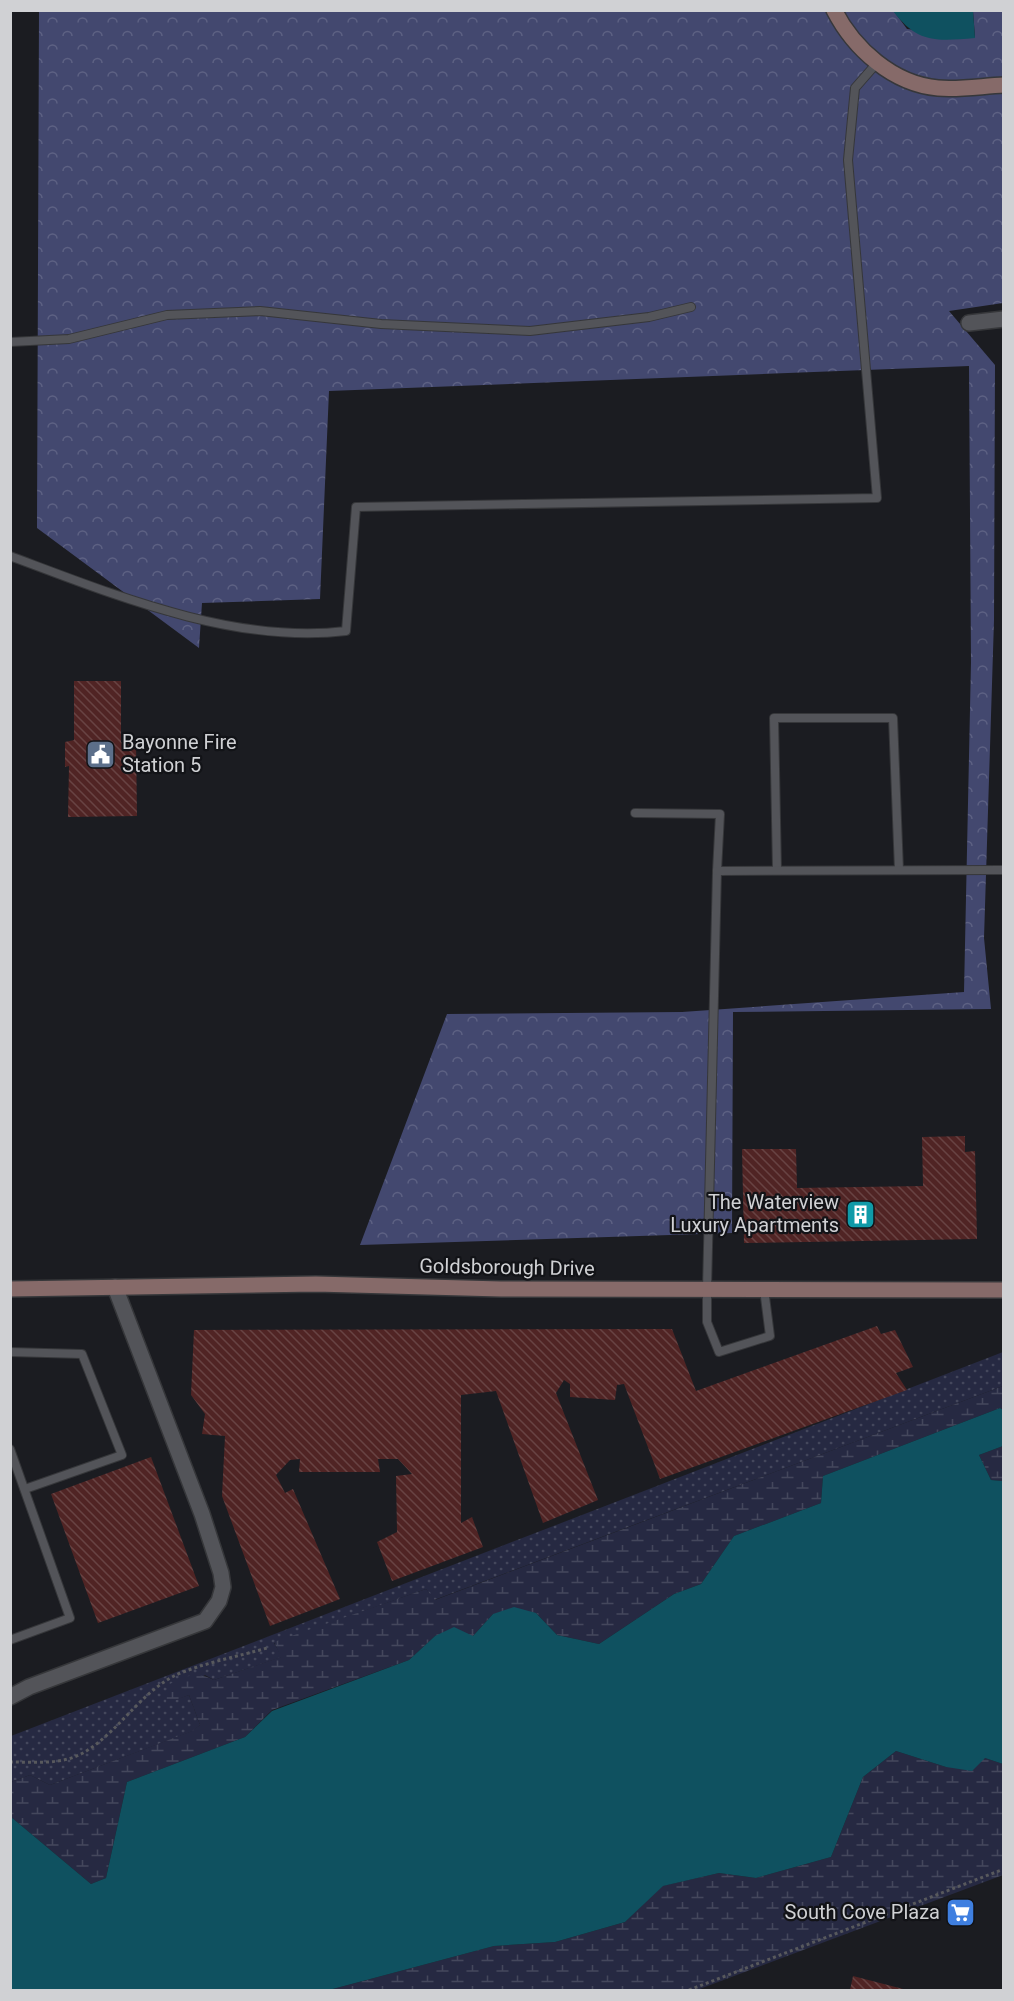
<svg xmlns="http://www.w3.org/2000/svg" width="1014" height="2001" font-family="Roboto,sans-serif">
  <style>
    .grass { fill: url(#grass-dots) }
    .forest { fill: url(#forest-crowns) }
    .wetland { fill: url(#wetland-marsh) }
    .water { fill: #0f5160 }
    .building { fill: url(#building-back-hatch) }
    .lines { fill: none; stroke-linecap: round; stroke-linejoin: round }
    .lane-casing { stroke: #36373a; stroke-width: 10 }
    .street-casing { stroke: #36373a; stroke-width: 18 }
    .secondary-casing { stroke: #36373a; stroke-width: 18 }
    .path { stroke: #58595d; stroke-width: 3; stroke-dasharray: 3 3; stroke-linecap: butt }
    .lane { stroke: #535459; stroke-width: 8 }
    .street { stroke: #535459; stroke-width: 15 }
    .secondary { stroke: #866a69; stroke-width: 15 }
    .labels { text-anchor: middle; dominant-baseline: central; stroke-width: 4.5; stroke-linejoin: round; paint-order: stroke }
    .poi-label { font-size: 20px; fill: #d0d1d4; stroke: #121317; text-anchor: end }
    .street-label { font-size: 20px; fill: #d0d1d4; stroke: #121317 }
  </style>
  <defs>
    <pattern id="grass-dots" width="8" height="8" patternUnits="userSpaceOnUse" patternTransform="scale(1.5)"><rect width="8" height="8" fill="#262942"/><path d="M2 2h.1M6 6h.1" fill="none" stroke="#44475c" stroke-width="1.8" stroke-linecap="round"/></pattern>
    <pattern id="forest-crowns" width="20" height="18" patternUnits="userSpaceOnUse" patternTransform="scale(1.5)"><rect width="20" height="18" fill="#43486f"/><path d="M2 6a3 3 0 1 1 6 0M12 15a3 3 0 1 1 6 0" fill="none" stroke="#5d6183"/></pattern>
    <pattern id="wetland-marsh" width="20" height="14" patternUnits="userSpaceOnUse" patternTransform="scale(1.5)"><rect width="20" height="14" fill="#262942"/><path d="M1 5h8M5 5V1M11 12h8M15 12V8" fill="none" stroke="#44475c"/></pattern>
    <pattern id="building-back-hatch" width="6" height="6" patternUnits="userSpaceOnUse" patternTransform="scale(1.5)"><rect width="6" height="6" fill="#502424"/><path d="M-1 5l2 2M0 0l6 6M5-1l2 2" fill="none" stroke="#684343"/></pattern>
  </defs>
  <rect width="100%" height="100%" fill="#1b1c21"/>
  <polygon class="grass" points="1003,1352 1003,1386 434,1600 426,1589 274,1643 282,1657 214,1680 205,1675 166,1703 189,1695 200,1725 193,1731 50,1785 30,1775 11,1782 11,1736"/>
  <polygon class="forest" points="893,10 907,29 975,37 973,11 1003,11 1003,303 949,311 995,365 994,620 984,938 991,1009 733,1012 732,1233 360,1245 447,1014 682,1012 964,992 971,662 969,366 329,391 320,599 202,603 199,648 37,528 39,11"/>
  <g class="wetland">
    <path d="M1003,1386v24l-3,-2 -177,68 -2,27 -87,33 -33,48 -27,10 -75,50 -42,-9 -21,-22 -43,1 -20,22h-38l-26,24 -137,50 -27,27 -118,45 -21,96 -15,6 -80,-67v-35l19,-7 20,10 142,-54 8,-6 -11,-30 -23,9 2,-19c16,-9 28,-14 46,-5l67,-23 -7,-15 152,-53 9,11z"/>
    <polygon points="1003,1446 1003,1481 991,1480 979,1455"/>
    <polygon points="896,1751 946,1767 985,1758 1003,1764 1003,1875 697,1990 329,1990 494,1946 555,1942 625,1922 662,1886 719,1873 756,1878 831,1857 863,1777"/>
  </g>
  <g class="water">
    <path d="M893,11h80l2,27c-38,3 -57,6 -82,-27z"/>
    <polygon points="1000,1408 1003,1410 1003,1446 979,1455 991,1480 1003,1481 1003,1764 985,1758 972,1771 946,1767 896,1751 863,1777 831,1857 756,1878 719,1873 663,1886 625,1922 555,1942 494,1946 329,1990 11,1990 11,1817 91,1884 106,1878 127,1782 245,1737 272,1711 409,1660 435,1636 454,1627 473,1636 493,1614 514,1607 536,1613 557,1635 599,1644 674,1594 701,1584 734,1536 821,1503 823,1476"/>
  </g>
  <g class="building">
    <polygon points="74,681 121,681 121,742 136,742 137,816 68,817 69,766 65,767 65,742 74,740"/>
    <polygon points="965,1136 965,1152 975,1151 977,1239 744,1243 742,1149 796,1149 797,1188 923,1186 922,1137"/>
    <polygon points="877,1326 881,1334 895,1330 913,1367 896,1373 907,1390 660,1479 624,1384 617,1385 615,1400 570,1397 570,1384 564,1380 556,1393 598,1500 543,1523 496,1391 461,1395 461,1523 472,1517 483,1547 392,1581 377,1542 397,1532 396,1476 412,1474 398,1459 378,1459 380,1472 299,1472 300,1459 290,1460 276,1475 285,1493 293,1489 340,1599 270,1626 222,1496 225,1436 202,1434 205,1414 191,1395 194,1330 672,1329 696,1391"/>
    <polygon points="151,1457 199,1586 98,1623 51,1494"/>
    <polygon points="853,1976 907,1990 850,1990"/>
  </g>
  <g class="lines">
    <defs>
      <g id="lane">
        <polyline points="10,342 69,339 167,315 260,311 381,324 530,331 649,317 691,307"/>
        <path d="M10,556c102,38 225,89 336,75l10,-124 521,-9 -29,-338 7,-72 21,-24"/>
        <polyline points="635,813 720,814 717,871 707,1289 707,1322 719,1352 770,1336 764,1289"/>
        <polyline points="777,870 774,718 893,718 899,870"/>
        <polyline points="717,871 1004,870"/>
        <polyline points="10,1352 82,1354 122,1455 25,1489"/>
        <polyline points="10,1449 70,1618 10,1640"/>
      </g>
      <g id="street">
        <polyline points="969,323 1004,319"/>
        <polyline points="10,1697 29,1687 205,1621 219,1601 223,1587 221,1573 202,1514 115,1287"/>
      </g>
      <g id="secondary">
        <path d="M834,10c20,39 59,74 104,78 21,2 44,-2 66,-3"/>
        <polyline points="10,1289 316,1284 501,1289 1004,1290"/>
      </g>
    </defs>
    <use href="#lane" class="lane-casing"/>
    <use href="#street" class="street-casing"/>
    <use href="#secondary" class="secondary-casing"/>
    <g class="path">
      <path d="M10,1762c24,0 52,3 73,-9 35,-20 55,-58 91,-77 25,-12 66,-20 93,-28"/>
      <polyline points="689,1990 1004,1869"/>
    </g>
    <use href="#lane" class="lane"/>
    <use href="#street" class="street"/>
    <use href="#secondary" class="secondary"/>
  </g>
  <defs>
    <symbol id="civic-square" viewBox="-11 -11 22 22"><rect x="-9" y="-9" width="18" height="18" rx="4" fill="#5c6f8a" stroke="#121317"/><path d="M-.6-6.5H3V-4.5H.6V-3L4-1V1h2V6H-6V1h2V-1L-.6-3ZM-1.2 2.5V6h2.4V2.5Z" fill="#fff"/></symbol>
    <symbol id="building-square" viewBox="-11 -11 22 22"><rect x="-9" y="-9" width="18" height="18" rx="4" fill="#0f9aa8" stroke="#121317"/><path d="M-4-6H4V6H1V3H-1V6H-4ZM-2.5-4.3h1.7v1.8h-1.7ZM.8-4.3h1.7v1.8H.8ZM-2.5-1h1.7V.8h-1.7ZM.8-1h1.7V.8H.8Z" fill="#fff"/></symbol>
    <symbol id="supermarket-square" viewBox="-11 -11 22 22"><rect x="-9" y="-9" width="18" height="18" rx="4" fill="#3f7fe0" stroke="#121317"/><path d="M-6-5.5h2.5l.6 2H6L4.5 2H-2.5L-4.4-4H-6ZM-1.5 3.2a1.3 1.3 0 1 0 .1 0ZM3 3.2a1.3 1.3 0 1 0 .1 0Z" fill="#fff"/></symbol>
  </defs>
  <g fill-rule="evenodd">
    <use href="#civic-square" x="84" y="738" width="33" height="33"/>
    <use href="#building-square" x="844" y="1198" width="33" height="33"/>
    <use href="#supermarket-square" x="944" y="1896" width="33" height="33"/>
  </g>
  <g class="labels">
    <g class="poi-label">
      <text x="122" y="742" text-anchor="start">Bayonne Fire<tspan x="122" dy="23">Station 5</tspan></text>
      <text x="839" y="1202">The Waterview<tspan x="839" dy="23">Luxury Apartments</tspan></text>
      <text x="940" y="1912">South Cove Plaza</text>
    </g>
    <g class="street-label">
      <text transform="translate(507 1267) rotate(1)">Goldsborough Drive</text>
    </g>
  </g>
  <rect width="1014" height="2001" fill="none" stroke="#d0d1d4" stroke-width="24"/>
</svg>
